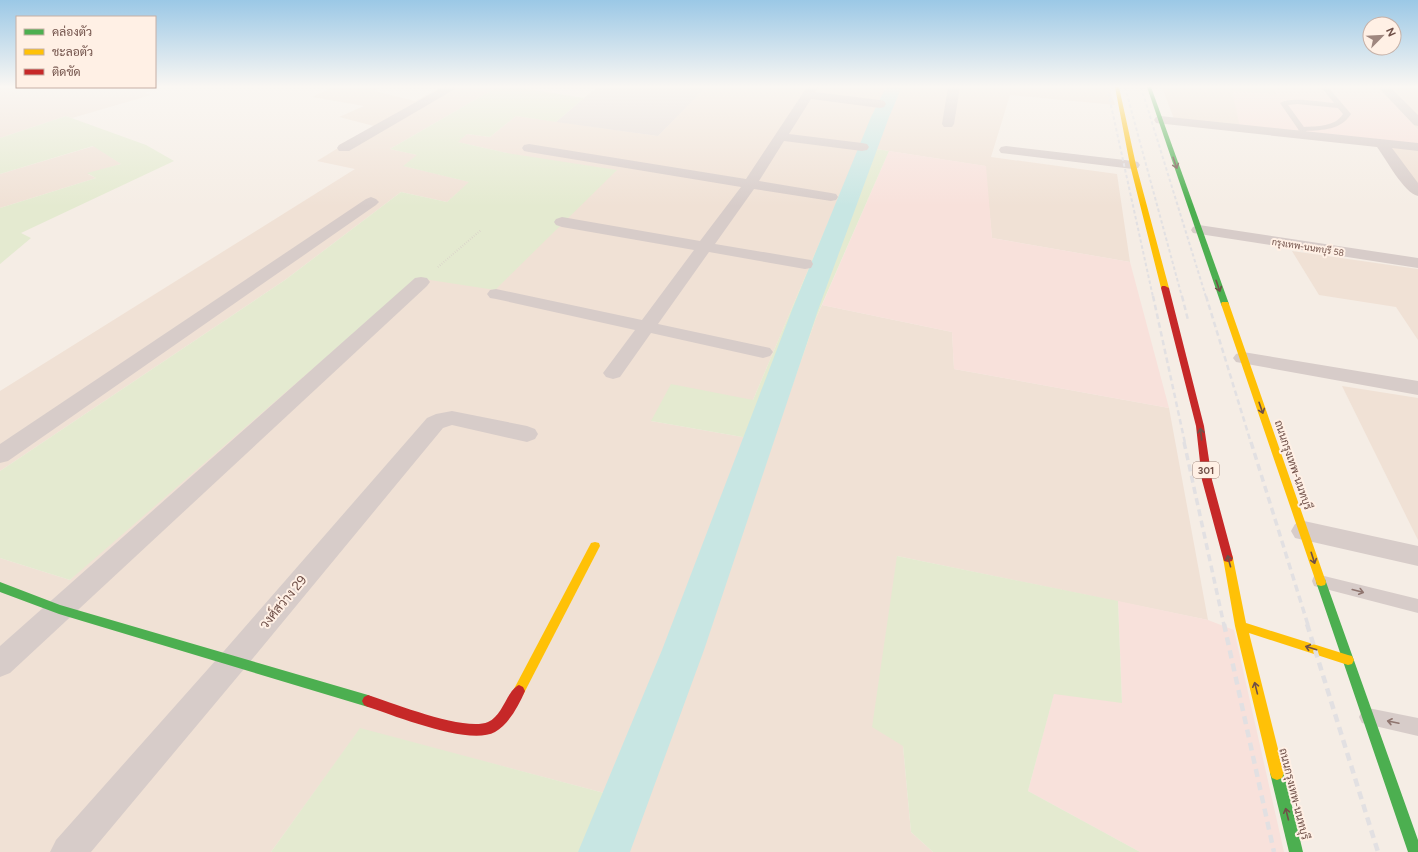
<svg xmlns="http://www.w3.org/2000/svg" width="1418" height="852" font-family="Figtree,Sarabun,sans-serif">
  <style>
    .residential { fill: #f0e1d5 }
    .commercial { fill: #f8e1db }
    .industrial { fill: #e6dcd7 }
    .green { fill: #e4ead0 }
    .lines { fill: none; stroke-linecap: round; stroke-linejoin: round }
    .canal { fill: #c8e6e3; fill-rule: evenodd }
    .path-far1 { stroke: #d7cbc8; stroke-width: 1.5; stroke-dasharray: 0.5 2; stroke-linecap: butt }
    .path { stroke: #d7cbc8; stroke-width: 2; stroke-dasharray: 0.5 2; stroke-linecap: butt }
    .lane { fill: #d7ccc9; fill-rule: evenodd }
    .street { fill: #d7ccc9; fill-rule: evenodd }
    .fast { fill: #4caf50; fill-rule: evenodd }
    .slow { fill: #ffc107; fill-rule: evenodd }
    .jam { fill: #c62828; fill-rule: evenodd }
    .rail-far3 { stroke: #e2e0e2; stroke-width: 2; stroke-dasharray: 3.5 2.5; stroke-linecap: butt }
    .rail-far2 { stroke: #e2e0e2; stroke-width: 2.5; stroke-dasharray: 5.5 3.5; stroke-linecap: butt }
    .rail-far1 { stroke: #e2e0e2; stroke-width: 3.5; stroke-dasharray: 7 4.5; stroke-linecap: butt }
    .rail { stroke: #e2e0e2; stroke-width: 4.5; stroke-dasharray: 8 5.5; stroke-linecap: butt }
    .oneway { stroke: #705048 }
    .oneway2 { stroke: #8f756f }
    .labels { text-anchor: middle; dominant-baseline: central; stroke-width: 4; stroke-linejoin: round; paint-order: stroke }
    .far-street-label { font-size: 9px; fill: #705048; stroke: #fff0e5 }
    .shield { fill: #fff0e5; stroke: #9b8077; stroke-width: 1 }
    .shield-label { font-size: 10px; font-weight: bold; fill: #705048 }
    .street-label { font-size: 11px; fill: #705048; stroke: #fff0e5 }
    .near-street-label { font-size: 13px; fill: #705048; stroke: #fff0e5 }
  </style>
  <rect width="100%" height="100%" fill="#f5ede5"/>
  <g class="residential">
    <polygon points="0,87 165,87 145,93 151,95 72,118 66,116 0,138"/>
    <polygon points="333,87 382,87 375,91 415,101 441,87 497,87 390,149 418,155 404,166 470,182 447,202 401,192 285,280 0,471 0,391 355,169 317,161 374,126 339,117 364,106 312,97"/>
    <polygon points="706,87 1109,87 1115,105 1010,95 991,157 1117,174 1130,262 992,238 985,166 876,149 858,152 753,400 651,421 748,438 608,794 360,729 271,852 0,852 0,558 70,580 507,153 457,142 467,134 490,137 516,116 658,136"/>
    <polygon points="1162,87 1273,87 1278,94 1240,127 1174,119"/>
    <polygon points="1379,87 1418,87 1418,130"/>
    <polygon points="1379,140 1418,144 1418,186"/>
    <polygon points="94,146 121,164 88,174 96,178 0,208 0,174"/>
    <polygon points="1292,251 1418,269 1418,340 1396,307 1319,295"/>
    <polygon points="822,305 952,332 954,369 1169,408 1208,620 897,556 903,746 911,832 933,852 628,852 654,784 730,563 816,318"/>
    <polygon points="1342,386 1418,398 1418,540"/>
  </g>
  <g class="commercial">
    <polygon points="1273,87 1379,87 1418,130 1418,144 1240,127 1232,91 1277,94"/>
    <polygon points="889,151 986,166 992,238 1130,262 1169,408 954,369 952,332 822,305"/>
    <polygon points="1118,601 1208,620 1234,630 1284,852 1140,852 1028,791 1054,693 1122,702"/>
  </g>
  <polygon class="industrial" points="597,87 706,87 658,136 556,122"/>
  <g class="green">
    <polygon points="497,87 516,87 584,98 556,122 516,116 490,137 467,134 458,142 507,153 617,170 495,290 417,278 70,580 0,558 0,471 285,280 401,192 447,202 469,182 403,166 417,155 390,149"/>
    <polygon points="66,116 146,145 174,161 21,233 31,238 0,264 0,208 96,178 87,173 121,164 93,146 0,174 0,138"/>
    <polygon points="876,149 889,151 816,318 730,563 654,784 628,852 271,852 360,728 608,794 748,438 651,421 671,384 753,400 858,152"/>
    <polygon points="897,556 1118,601 1122,703 1054,694 1028,791 1140,852 933,852 911,832 903,746 872,727"/>
  </g>
  <g class="lines">
    <polygon class="canal" points="886,87 902,87 889,117 818,310 704,650 630,852 578,852 662,650 792,310 871,117"/>
    <polyline class="path-far1" points="90,87 106,93"/>
    <polyline class="path" points="438,267 481,230"/>
    <g class="lane">
      <path d="M1321,87h7l23,27c-10,16 -28,16 -45,17l1,6h-6l-3,-8 -18,-26c10,-7 42,-1 54,0zM1297,104l41,4 5,6c-8,13 -26,12 -39,13l-16,-22z"/>
      <polygon points="1320,575 1418,599 1418,613 1314,586 1312,581 1314,576"/>
      <polygon points="1368,708 1418,718 1418,736 1362,723 1359,717 1362,711"/>
    </g>
    <g class="street">
      <polygon points="443,87 457,87 455,89 349,151 339,151 337,148 339,145"/>
      <polygon points="807,87 819,87 815,92 880,100 884,101 886,104 884,107 880,108 811,99 789,134 862,143 867,144 869,147 867,150 862,151 784,141 759,181 831,193 836,194 838,197 836,200 831,201 754,189 715,244 811,260 813,264 811,268 805,269 709,252 658,324 770,348 773,352 770,356 763,358 651,333 620,377 613,379 606,377 603,373 635,330 496,299 490,298 487,294 490,290 496,289 642,320 694,250 562,227 556,225 554,222 556,219 562,217 700,241 741,187 529,152 524,151 522,148 524,145 529,144 746,179"/>
      <polygon points="948,87 960,87 954,124 952,127 944,127 942,124"/>
      <polygon points="1378,87 1390,87 1418,115 1418,126 1414,125"/>
      <path d="M1160,116l258,27v8l-26,-3 26,35v13c-14,-3 -32,-37 -41,-49l-221,-24 -2,-3 2,-3z"/>
      <polygon points="1006,146 1133,161 1138,162 1140,165 1138,168 1133,169 1001,153 999,150 1001,147"/>
      <polygon points="371,197 376,199 379,202 376,205 8,461 0,463 0,444 366,199"/>
      <polygon points="1199,225 1418,258 1418,268 1193,233 1191,230 1193,227"/>
      <polygon points="421,277 427,278 430,282 427,286 10,673 0,677 0,646 415,278"/>
      <polygon points="1243,352 1418,381 1418,395 1236,362 1233,358 1236,354"/>
      <polygon points="452,411 527,426 535,429 538,434 535,439 527,442 452,425 443,428 244,669 91,852 50,852 56,840 224,651 427,418 436,414"/>
      <polygon points="1304,521 1418,546 1418,566 1295,538 1291,531 1295,524"/>
    </g>
    <g class="fast">
      <polygon points="1147,87 1151,87 1229,304 1228,306 1222,306 1221,304"/>
      <polygon points="1321,578 1325,579 1326,582 1418,840 1418,852 1408,852 1316,582 1317,579"/>
      <polygon points="0,582 60,605 368,695 372,697 374,701 372,705 368,707 59,614 0,592"/>
      <polygon points="1277,766 1282,768 1284,773 1303,852 1289,852 1270,773 1272,768"/>
    </g>
    <g class="slow">
      <polygon points="1115,87 1119,87 1136,165 1169,288 1168,290 1165,290 1161,288 1130,165"/>
      <polygon points="1222,302 1228,302 1229,304 1326,582 1325,585 1321,586 1317,585 1316,582 1221,304"/>
      <polygon points="595,542 599,543 600,546 523,695 519,697 515,695 513,691 515,687 591,543"/>
      <polygon points="1228,554 1232,555 1233,558 1246,623 1348,655 1352,656 1354,660 1352,664 1348,665 1249,633 1284,773 1282,778 1277,780 1272,778 1270,773 1235,626 1223,558 1224,555"/>
    </g>
    <g class="jam">
      <polygon points="1162,286 1165,286 1169,288 1204,426 1212,480 1233,558 1232,561 1228,562 1224,561 1223,558 1202,480 1196,426 1161,288"/>
      <path d="M519,685l4,2 2,4c-6,14 -16,33 -30,41 -26,14 -99,-16 -127,-25l-4,-2 -2,-4 2,-4 4,-2c25,8 97,37 120,27 15,-6 19,-32 31,-37z"/>
    </g>
    <g class="rail-far3">
      <polyline points="1107,87 1153,297"/>
      <polyline points="1125,87 1182,297"/>
      <polyline points="1141,87 1206,297"/>
    </g>
    <g class="rail-far2">
      <polyline points="1153,296 1185,443"/>
      <polyline points="1182,296 1188,320"/>
      <polyline points="1206,296 1251,443"/>
    </g>
    <g class="rail-far1">
      <polyline points="1184,442 1224,625"/>
      <polyline points="1251,442 1308,625"/>
    </g>
    <g class="rail">
      <polyline points="1224,624 1274,852"/>
      <polyline points="1307,624 1378,852"/>
    </g>
  </g>
  <defs><path id="oneway-shaft" d="M-6 0H5M1.5-3L5.5 0L1.5 3" fill="none" stroke-width="1.6" stroke-linecap="round" stroke-linejoin="round"/></defs>
  <g class="oneway">
    <use href="#oneway-shaft" transform="translate(1175 163) rotate(71)"/>
    <use href="#oneway-shaft" transform="translate(1218 286) rotate(71)"/>
    <use href="#oneway-shaft" transform="translate(1261 408) rotate(71)"/>
    <use href="#oneway-shaft" transform="translate(1201 434) rotate(-97)"/>
    <use href="#oneway-shaft" transform="translate(1313 558) rotate(72)"/>
    <use href="#oneway-shaft" transform="translate(1229 561) rotate(-105)"/>
    <use href="#oneway-shaft" transform="translate(1311 648) rotate(-163)"/>
    <use href="#oneway-shaft" transform="translate(1256 688) rotate(-104)"/>
    <use href="#oneway-shaft" transform="translate(1287 814) rotate(-104)"/>
  </g>
  <g class="oneway2">
    <use href="#oneway-shaft" transform="translate(1358 591) rotate(15)"/>
    <use href="#oneway-shaft" transform="translate(1393 722) rotate(-168)"/>
  </g>
  <linearGradient id="sky" x2="0" y2="1"><stop stop-color="#9bc8e6"/><stop offset="0.42" stop-color="#faf7f3"/><stop offset="1" stop-color="#faf7f3" stop-opacity="0"/></linearGradient>
  <rect width="1418" height="206" fill="url(#sky)"/>
  <g class="labels">
    <g class="far-street-label">
      <text transform="translate(1308 247) rotate(9)">กรุงเทพ-นนทบุรี 58</text>
    </g>
    <rect class="shield" x="1193" y="462" width="26" height="16" rx="3"/>
    <g class="shield-label">
      <text x="1206" y="470">301</text>
    </g>
    <g class="street-label">
      <text transform="translate(1293 465) rotate(71)">ถนนกรุงเทพ-นนทบุรี</text>
      <text transform="translate(1294 794) rotate(76)">ถนนกรุงเทพ-นนทบุรี</text>
    </g>
    <g class="near-street-label">
      <text transform="translate(283 602) rotate(-50)">วงศ์สว่าง 29</text>
    </g>
  </g>
  <rect x="16" y="16" width="140" height="72" fill="#fff0e5" stroke="#c6b0a6"/>
  <rect x="24" y="29" width="20" height="6" fill="#4caf50" stroke="#c6b0a6"/>
  <text x="52" y="36" font-size="12" fill="#705048">คล่องตัว</text>
  <rect x="24" y="49" width="20" height="6" fill="#ffc107" stroke="#c6b0a6"/>
  <text x="52" y="56" font-size="12" fill="#705048">ชะลอตัว</text>
  <rect x="24" y="69" width="20" height="6" fill="#c62828" stroke="#c6b0a6"/>
  <text x="52" y="76" font-size="12" fill="#705048">ติดขัด</text>
  <g transform="translate(1382 36) rotate(66)"><circle r="19" fill="#fff0e5" stroke="#c6b0a6"/>
  <path d="M0-3L7 15L0 10L-7 15Z" fill="#9f877f"/>
  <text y="-6" font-size="11" font-weight="bold" text-anchor="middle" fill="#705048">N</text>
  </g>
</svg>
